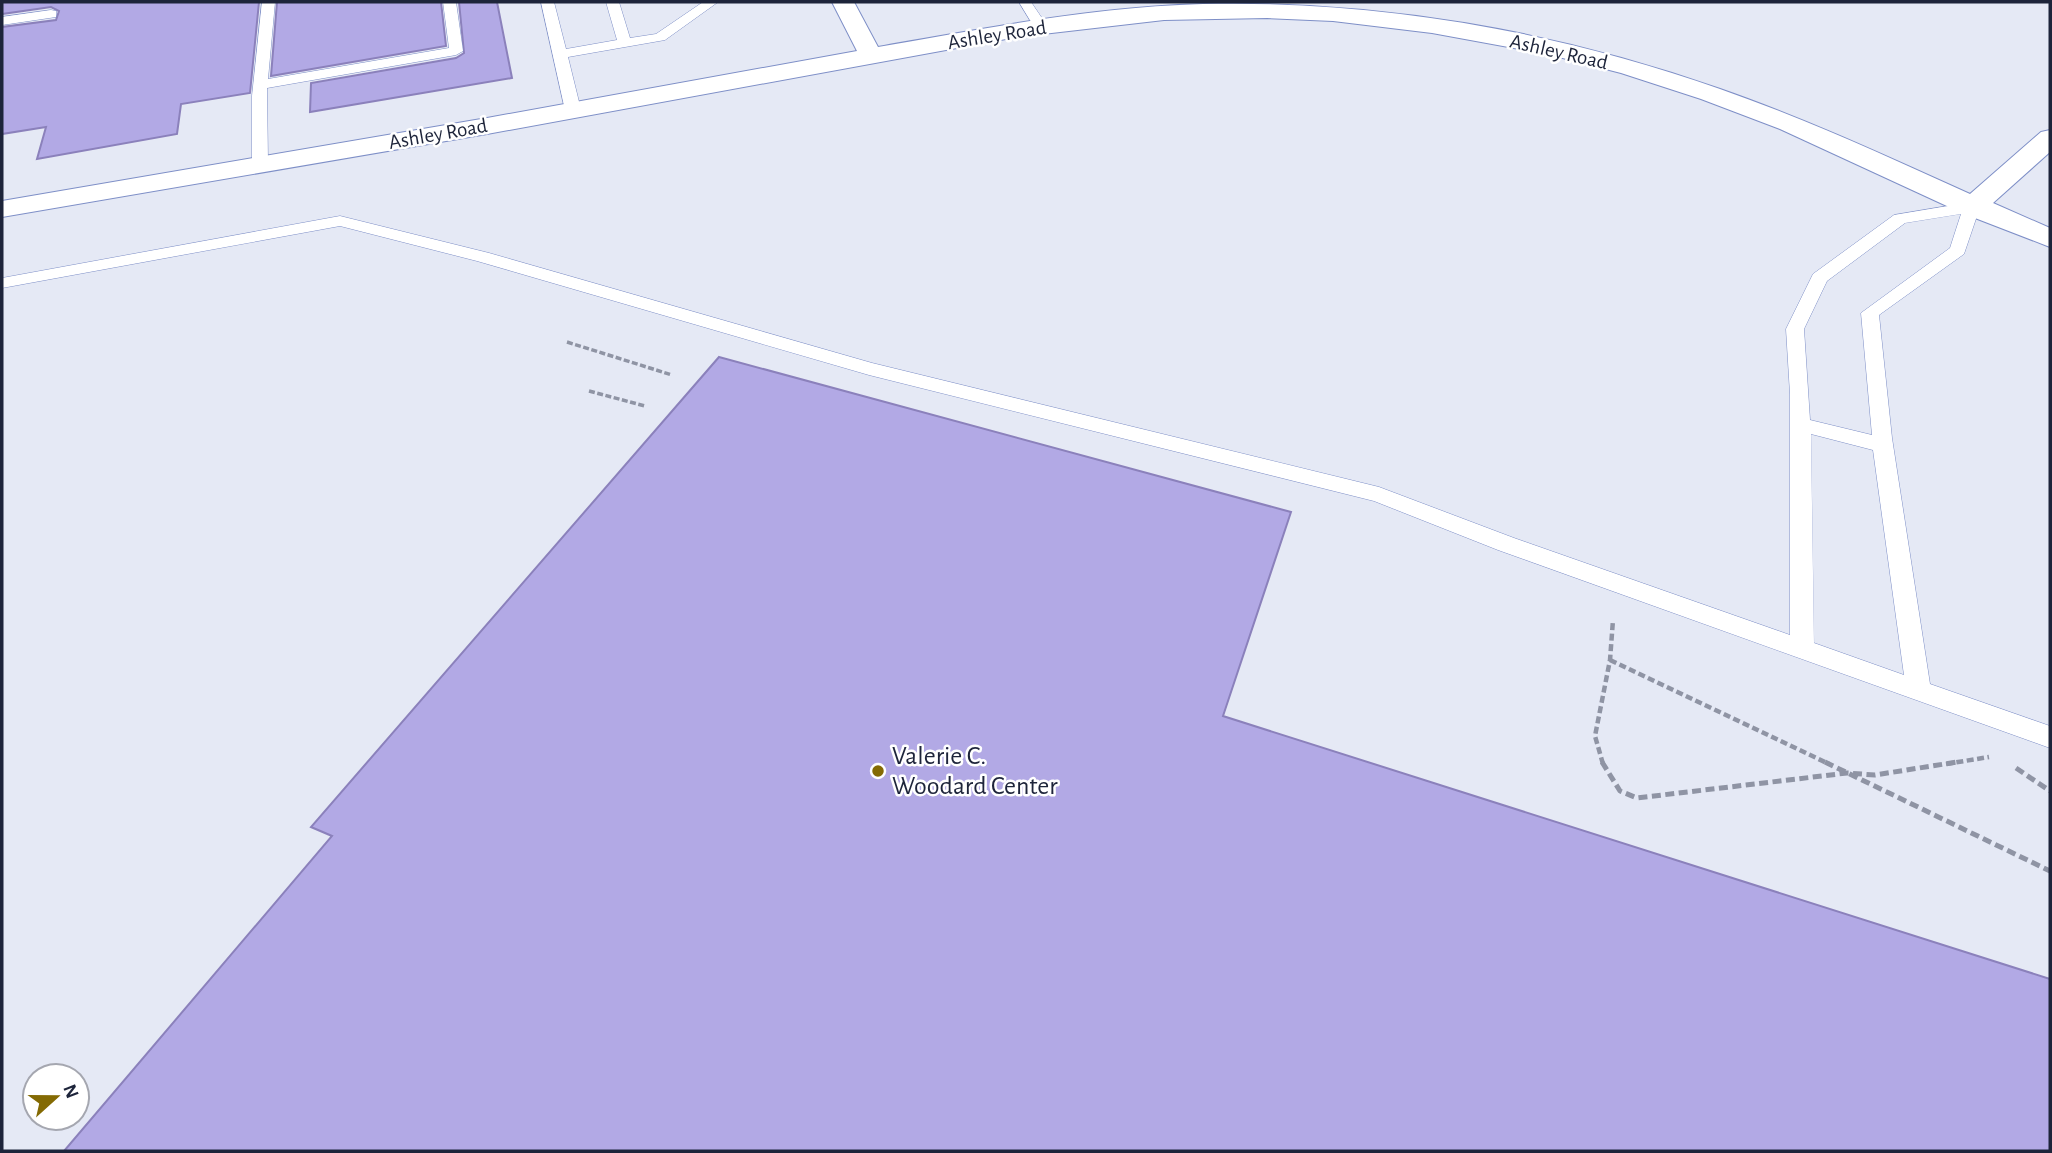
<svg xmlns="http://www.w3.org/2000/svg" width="2052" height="1153" font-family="'Alegreya Sans',sans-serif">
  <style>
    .building { fill: #b2a9e5; stroke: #8b81bb; stroke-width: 2 }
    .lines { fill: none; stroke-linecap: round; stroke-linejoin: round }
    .lane-casing { stroke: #7e8fc7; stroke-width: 1 }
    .secondary-casing { stroke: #7e8fc7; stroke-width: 2 }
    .path-far2 { stroke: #8f94a4; stroke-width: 3.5; stroke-dasharray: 6 2.5; stroke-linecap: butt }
    .path-far1 { stroke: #8f94a4; stroke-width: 4.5; stroke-dasharray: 7 3.5; stroke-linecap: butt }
    .path { stroke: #8f94a4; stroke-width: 5; stroke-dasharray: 9 4.5; stroke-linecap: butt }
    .lane { fill: #fff; fill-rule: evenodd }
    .secondary { fill: #fff; fill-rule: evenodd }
    .poi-dot { fill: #846a03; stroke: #fff; stroke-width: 2.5 }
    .labels { text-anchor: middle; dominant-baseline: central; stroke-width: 5; stroke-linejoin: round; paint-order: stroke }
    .far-street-label { font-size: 21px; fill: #1d243a; stroke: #fff }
    .poi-label { font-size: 26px; fill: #1d243a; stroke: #fff; text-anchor: start }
  </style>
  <rect width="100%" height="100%" fill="#e5e9f5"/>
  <g class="building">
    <polygon points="2,2 259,2 250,93 181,104 177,134 37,159 46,127 2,134 2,27 56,20 59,11 51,7 2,14"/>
    <polygon points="277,2 441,2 446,46 271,76"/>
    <polygon points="459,2 497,2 512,78 310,112 311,83 456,58 464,53"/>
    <polygon points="719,357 1291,512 1223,716 2050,979 2050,1151 64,1151 332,836 311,827"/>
  </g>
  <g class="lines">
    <defs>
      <g id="lane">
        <polygon points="262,2 275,2 268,79 449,48 443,2 456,2 463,51 456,55 267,88 268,164 260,169 252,164 252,96"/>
        <polygon points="541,2 554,2 566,49 617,40 606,2 619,2 630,38 656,34 703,2 718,2 665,40 568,57 581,110 573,115 565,110"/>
        <polygon points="1019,2 1031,2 1048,27 1046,30 1036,30"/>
        <polygon points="51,10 56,11 56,17 2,25 2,17"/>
        <path d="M1972,202l8,5 -16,47 -85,61 13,123 38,246 120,42v22l-552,-198 -124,-49 -505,-126 -392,-114 -137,-35 -338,62v-10l338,-62 149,37 383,110 507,124 135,51 276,97v-241l-4,-65 27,-55 81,-59zM1961,214l-11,34 -89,65 11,122 -62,-15 -6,-91 23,-48 78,-58zM1811,434l62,16 31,225 -90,-32z"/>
      </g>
      <path id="secondary" d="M832,2h22l24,45c108,-19 216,-40 325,-43 175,-4 353,27 517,85 86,30 168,68 250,105l71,-62 9,-2v22l-57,51 57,25v19l-88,-34 -182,-84 -79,-30 -80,-26 -74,-19 -115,-21 -99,-12 -66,-3 -103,2 -147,17 -530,97 -485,83v-16l485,-83 370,-67z"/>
    </defs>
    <use href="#lane" class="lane-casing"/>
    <use href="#secondary" class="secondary-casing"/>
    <g class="path-far2">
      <polyline points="567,342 672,375"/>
      <polyline points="589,391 645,406"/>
    </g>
    <g class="path-far1">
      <polyline points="1610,660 1829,764"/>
      <polyline points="1603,764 1595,736 1610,660 1613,620"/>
      <polyline points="1946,764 1989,757"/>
    </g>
    <g class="path">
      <polyline points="1602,762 1620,791 1637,798 1847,773 1875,775 1957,762"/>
      <polyline points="1825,762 2050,871"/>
      <polyline points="2016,768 2050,791"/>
    </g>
    <use href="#lane" class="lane"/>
    <use href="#secondary" class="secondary"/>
  </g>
  <circle class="poi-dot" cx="878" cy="771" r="7"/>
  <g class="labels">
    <g class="far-street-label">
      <text transform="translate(997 35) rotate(-9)">Ashley Road</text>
      <text transform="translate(1559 52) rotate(13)">Ashley Road</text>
      <text transform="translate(438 134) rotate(-10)">Ashley Road</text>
    </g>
    <g class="poi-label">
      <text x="892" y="756">Valerie C.<tspan x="892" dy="30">Woodard Center</tspan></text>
    </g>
  </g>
  <rect width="2052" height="1153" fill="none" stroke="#1d243a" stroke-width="7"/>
  <g transform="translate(56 1097) rotate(69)"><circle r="33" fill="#ffffff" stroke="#a5a7b0" stroke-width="2"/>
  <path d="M0-5L12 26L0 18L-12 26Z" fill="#846a03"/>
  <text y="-10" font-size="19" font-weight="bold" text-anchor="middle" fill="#1d243a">N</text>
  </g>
</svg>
